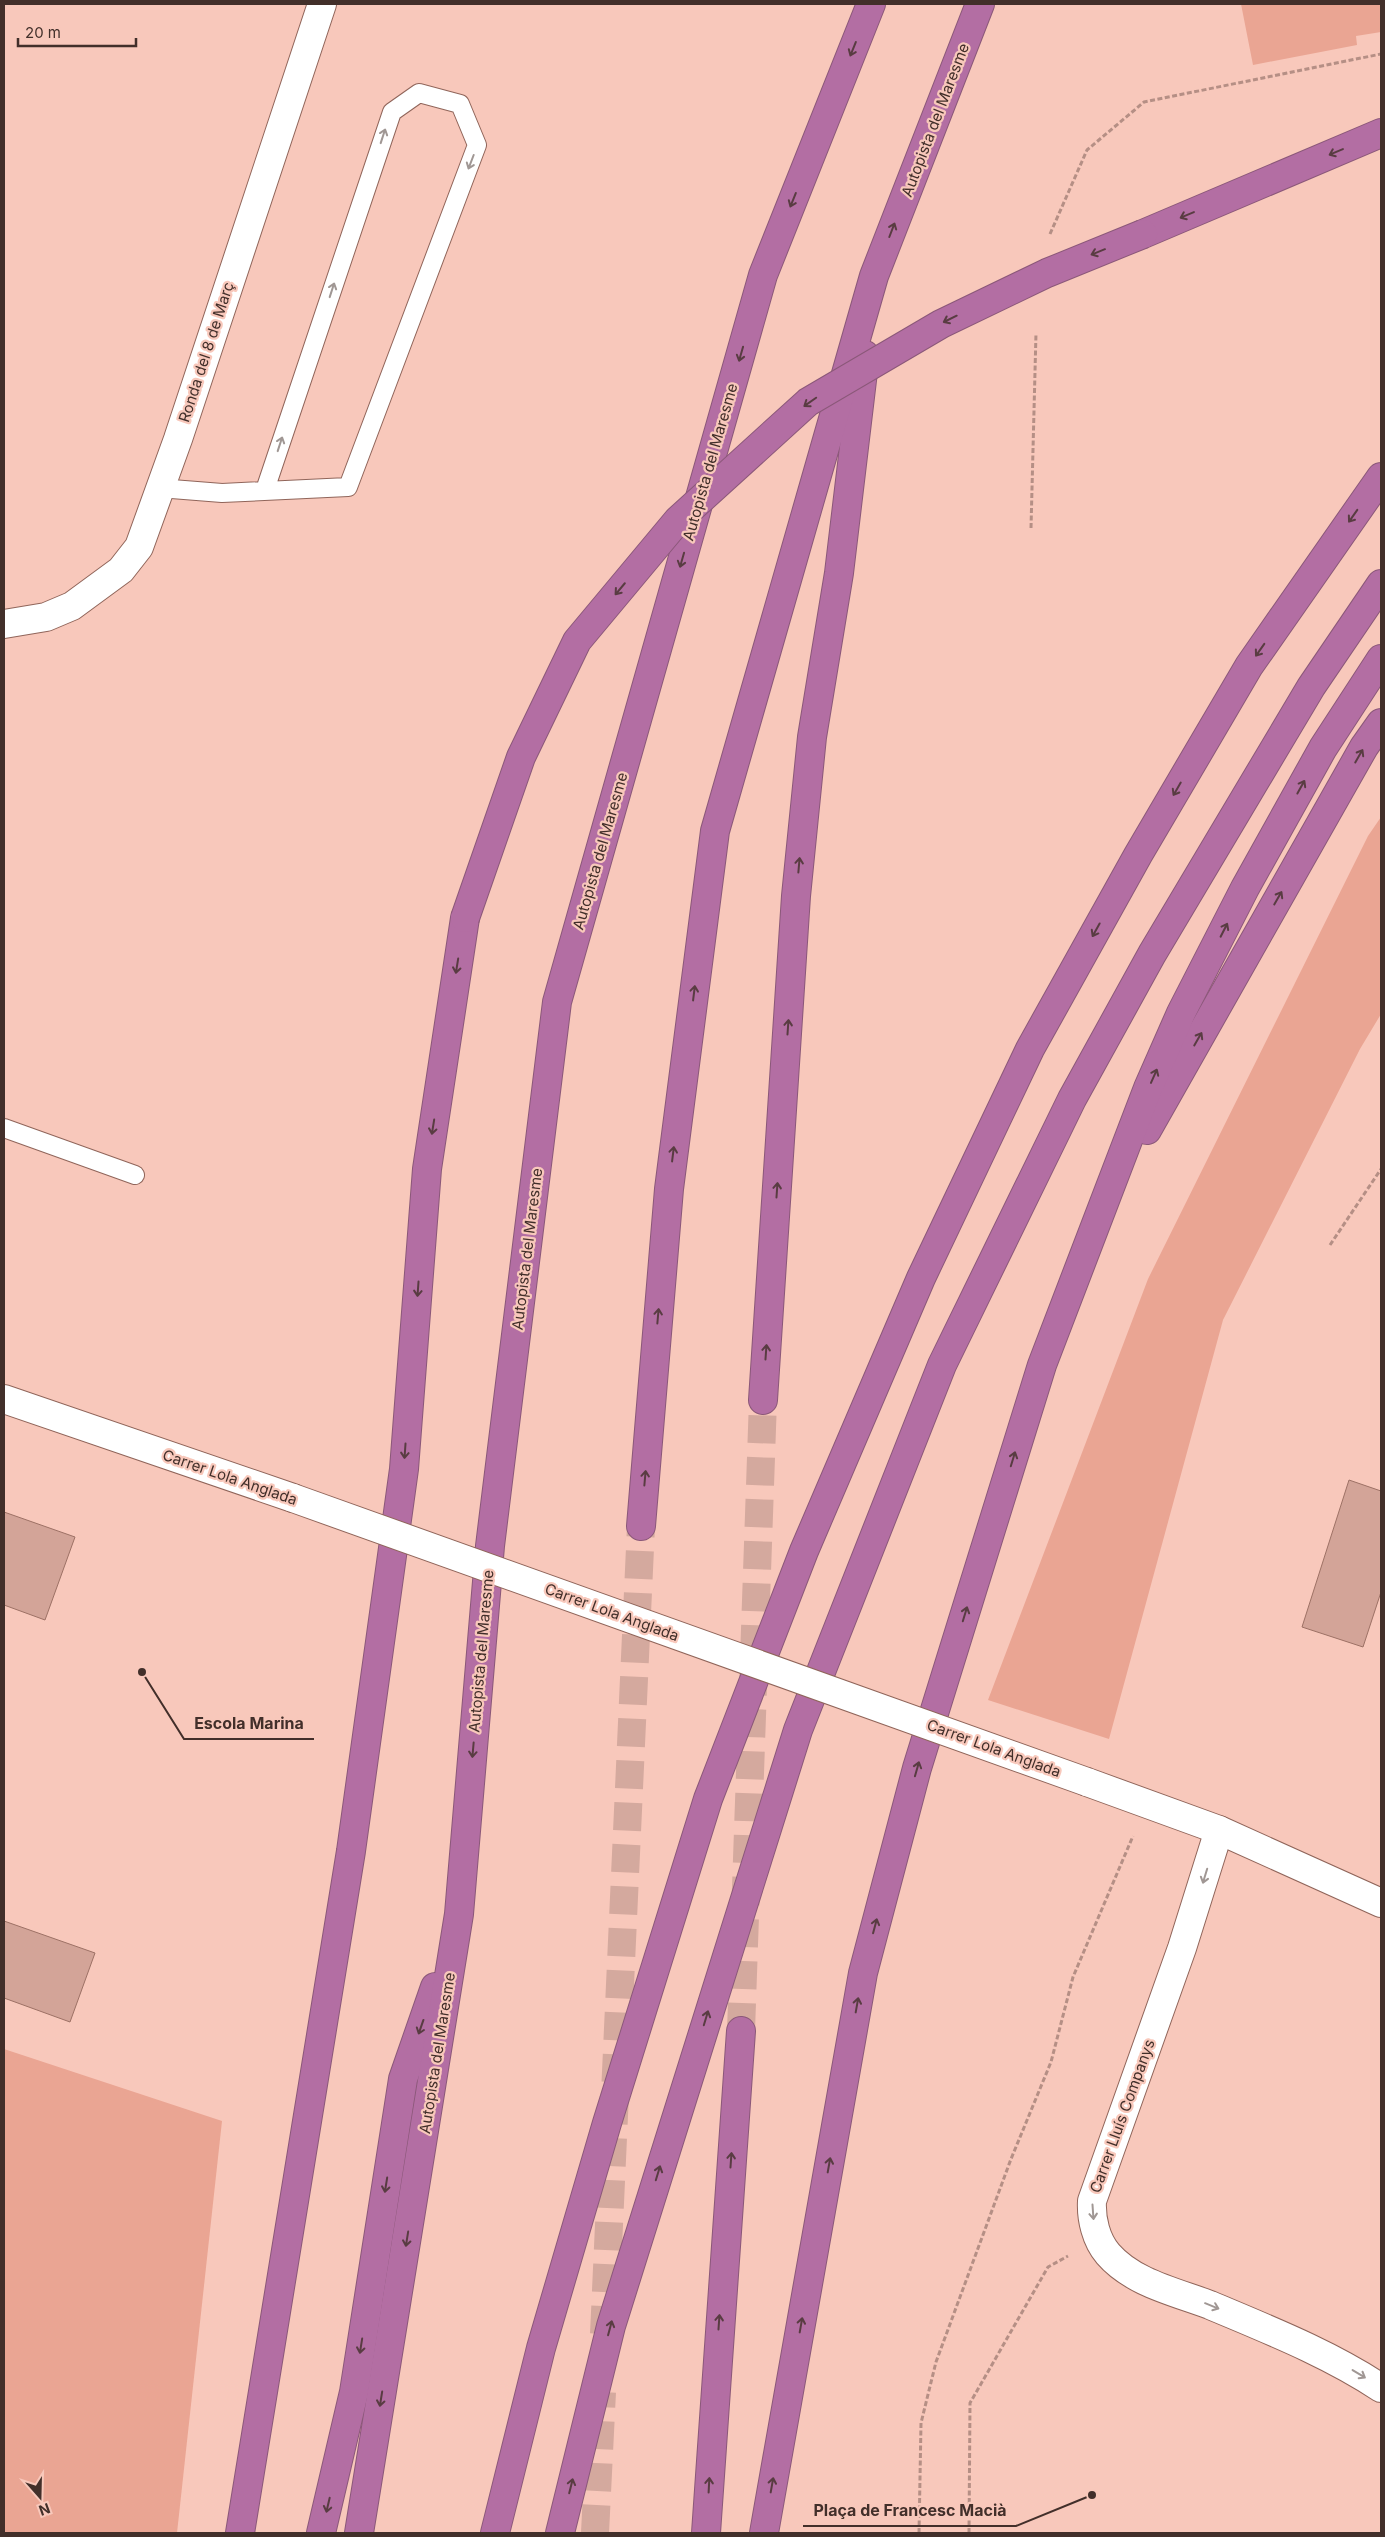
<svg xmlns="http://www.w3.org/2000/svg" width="1385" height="2537" font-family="Inter,sans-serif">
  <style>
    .green { fill: #eaa593 }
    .building { fill: #d3a498; stroke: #9d7165 }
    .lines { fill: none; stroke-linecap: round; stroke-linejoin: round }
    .motorway-tunnel { stroke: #d4a99e; stroke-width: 28; stroke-dasharray: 28 14; stroke-linecap: butt }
    .service-casing { stroke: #90655a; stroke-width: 20 }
    .minor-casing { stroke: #90655a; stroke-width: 30 }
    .motorway-casing { stroke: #8b5879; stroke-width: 30 }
    .path { stroke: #b58f85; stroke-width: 3; stroke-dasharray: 5 2.5; stroke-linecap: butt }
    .service { stroke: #fff; stroke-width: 18 }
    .minor { stroke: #fff; stroke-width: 28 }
    .motorway { stroke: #b36ea3; stroke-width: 28 }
    .minor-bridge-casing { stroke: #90655a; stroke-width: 30; stroke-linecap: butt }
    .motorway-bridge-casing { stroke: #8b5879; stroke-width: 30; stroke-linecap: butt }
    .minor-bridge { stroke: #fff; stroke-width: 28 }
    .motorway-bridge { stroke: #b36ea3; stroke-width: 28 }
    .oneway { stroke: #593c42 }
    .oneway2 { stroke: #a09794 }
    .labels { text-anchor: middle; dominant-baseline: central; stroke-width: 4.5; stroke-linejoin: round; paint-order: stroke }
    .street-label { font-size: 15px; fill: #422f2a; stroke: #f8c8bb }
    .leader { fill: none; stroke: #422f2a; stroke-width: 2 }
    .callout-dot { fill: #422f2a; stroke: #f8c8bb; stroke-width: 2 }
    .callout-label { font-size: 16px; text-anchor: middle; font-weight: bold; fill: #422f2a; stroke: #f8c8bb; stroke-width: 4.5; stroke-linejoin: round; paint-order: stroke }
  </style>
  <rect width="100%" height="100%" fill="#f8c8bb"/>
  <g class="green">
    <polygon points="1241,4 1381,4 1381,32 1356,36 1357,45 1253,65"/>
    <polygon points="1381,817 1381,1014 1360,1049 1223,1320 1109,1739 988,1700 1148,1279 1368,836"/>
    <polygon points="4,2049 222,2121 177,2533 4,2533"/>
  </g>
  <g class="building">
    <polygon points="1349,1480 1381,1491 1381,1592 1363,1647 1302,1627"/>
    <polygon points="4,1512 75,1537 45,1620 4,1605"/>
    <polygon points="4,1921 95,1953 70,2022 4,1998"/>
  </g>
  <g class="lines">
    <g class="motorway-tunnel">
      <polyline points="741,2031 763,1400"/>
      <polyline points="604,2334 641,1526"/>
      <polyline points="595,2533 602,2392"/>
    </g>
    <defs>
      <g id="service">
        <polyline points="159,488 222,493 348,487 477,145 460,104 419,93 392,112 265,490"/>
        <polyline points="4,1128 135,1175"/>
      </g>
      <g id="minor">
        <polyline points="4,624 46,617 72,606 121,570 139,547 178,439 322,4"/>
        <polyline points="4,1399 293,1498"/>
        <polyline points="1087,1782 1219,1830 1381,1903"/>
        <path d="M1219,1830l-37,118 -90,253c-1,18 4,39 16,53 25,29 68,38 102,51 59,25 118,48 171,83"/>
      </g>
      <g id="motorway">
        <polyline points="1143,234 1381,133"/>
        <polyline points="1147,1130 1364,747 1381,723"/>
        <polyline points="763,1400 796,896 812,737 839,573 865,355"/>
        <polyline points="641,1526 669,1189 715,831 874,276 980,4"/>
        <polyline points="240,2533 351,1851 404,1469 427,1169 465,918"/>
        <polyline points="321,2533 354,2392 403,2079 435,1987"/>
        <polyline points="359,2533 459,1914 490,1546 557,1002 763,275 871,4"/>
        <polyline points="495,2533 541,2348 607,2123 708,1799 804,1551 921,1278 1030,1049 1138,855 1249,666 1381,477"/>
        <polyline points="560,2533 611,2326 798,1730 942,1365 1072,1099 1152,954 1311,687 1381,584"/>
        <polyline points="706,2533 741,2031"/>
        <polyline points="764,2533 863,1973 917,1768 1042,1365 1148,1088 1181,1013 1245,888 1323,748 1381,659"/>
      </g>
    </defs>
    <use href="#service" class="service-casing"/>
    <use href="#minor" class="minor-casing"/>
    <use href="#motorway" class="motorway-casing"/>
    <g class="path">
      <polyline points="1050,234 1087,150 1144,102 1381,54"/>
      <polyline points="1031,528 1036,333"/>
      <polyline points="1330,1245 1381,1169"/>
      <polyline points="919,2533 921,2423 936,2362 1011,2159 1051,2062 1073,1977 1133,1836"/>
      <polyline points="969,2533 970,2403 1048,2267 1068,2256"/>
    </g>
    <use href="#service" class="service"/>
    <use href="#minor" class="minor"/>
    <use href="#motorway" class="motorway"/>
    <defs>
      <polyline id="minor-bridge" points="293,1498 1087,1782"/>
      <polyline id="motorway-bridge" points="465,918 521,757 577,641 678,520 808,402 941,324 1047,273 1143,234"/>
    </defs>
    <use href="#minor-bridge" class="minor-bridge-casing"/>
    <use href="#motorway-bridge" class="motorway-bridge-casing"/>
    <use href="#minor-bridge" class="minor-bridge"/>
    <use href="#motorway-bridge" class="motorway-bridge"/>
  </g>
  <defs><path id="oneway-shaft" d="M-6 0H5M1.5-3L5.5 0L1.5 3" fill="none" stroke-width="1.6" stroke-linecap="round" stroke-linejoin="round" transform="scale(1.25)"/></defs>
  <g class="oneway">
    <use href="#oneway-shaft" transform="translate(853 49) rotate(112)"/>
    <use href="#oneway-shaft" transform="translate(1336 152) rotate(157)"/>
    <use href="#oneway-shaft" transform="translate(793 200) rotate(112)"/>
    <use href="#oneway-shaft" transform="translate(1187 215) rotate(157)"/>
    <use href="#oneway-shaft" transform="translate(892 230) rotate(-69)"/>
    <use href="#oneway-shaft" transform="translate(1098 252) rotate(158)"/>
    <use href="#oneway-shaft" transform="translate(950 319) rotate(154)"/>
    <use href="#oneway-shaft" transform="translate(741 354) rotate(106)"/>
    <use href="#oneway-shaft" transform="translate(810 402) rotate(145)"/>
    <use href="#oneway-shaft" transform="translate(1353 516) rotate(125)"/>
    <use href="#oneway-shaft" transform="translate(682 560) rotate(106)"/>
    <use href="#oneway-shaft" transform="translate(620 589) rotate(130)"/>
    <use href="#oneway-shaft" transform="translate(1260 650) rotate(125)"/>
    <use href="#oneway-shaft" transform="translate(1359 756) rotate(-60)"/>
    <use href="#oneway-shaft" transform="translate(1301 787) rotate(-61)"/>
    <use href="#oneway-shaft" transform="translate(1177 789) rotate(120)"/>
    <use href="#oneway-shaft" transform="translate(799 865) rotate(-85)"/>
    <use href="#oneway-shaft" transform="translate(1278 898) rotate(-60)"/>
    <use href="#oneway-shaft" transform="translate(1096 930) rotate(119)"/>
    <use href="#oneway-shaft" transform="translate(1224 930) rotate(-63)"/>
    <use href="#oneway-shaft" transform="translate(457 966) rotate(99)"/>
    <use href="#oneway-shaft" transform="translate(694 993) rotate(-83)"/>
    <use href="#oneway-shaft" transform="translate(788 1027) rotate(-86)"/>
    <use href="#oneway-shaft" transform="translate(1198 1039) rotate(-60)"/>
    <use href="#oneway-shaft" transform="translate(1154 1076) rotate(-66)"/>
    <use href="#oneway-shaft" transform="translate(433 1127) rotate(99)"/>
    <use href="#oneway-shaft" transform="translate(673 1154) rotate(-83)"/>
    <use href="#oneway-shaft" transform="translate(777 1190) rotate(-86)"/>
    <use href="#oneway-shaft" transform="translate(418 1289) rotate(94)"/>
    <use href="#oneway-shaft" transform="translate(658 1316) rotate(-85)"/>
    <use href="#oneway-shaft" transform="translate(766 1352) rotate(-86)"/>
    <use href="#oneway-shaft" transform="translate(405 1451) rotate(94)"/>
    <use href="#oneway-shaft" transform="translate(1013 1459) rotate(-73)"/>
    <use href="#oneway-shaft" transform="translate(645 1478) rotate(-85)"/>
    <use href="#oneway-shaft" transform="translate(965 1614) rotate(-73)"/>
    <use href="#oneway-shaft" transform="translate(473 1750) rotate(95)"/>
    <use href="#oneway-shaft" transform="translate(917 1769) rotate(-74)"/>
    <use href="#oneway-shaft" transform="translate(875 1926) rotate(-75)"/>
    <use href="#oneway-shaft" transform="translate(857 2005) rotate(-80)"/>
    <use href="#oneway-shaft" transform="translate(706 2018) rotate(-73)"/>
    <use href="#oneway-shaft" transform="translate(421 2027) rotate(109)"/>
    <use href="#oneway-shaft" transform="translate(731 2160) rotate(-86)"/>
    <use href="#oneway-shaft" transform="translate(829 2165) rotate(-80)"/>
    <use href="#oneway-shaft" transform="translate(658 2173) rotate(-73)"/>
    <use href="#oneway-shaft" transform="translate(386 2185) rotate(99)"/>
    <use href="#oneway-shaft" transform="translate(407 2239) rotate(99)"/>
    <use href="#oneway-shaft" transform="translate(719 2322) rotate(-86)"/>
    <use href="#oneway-shaft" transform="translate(801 2325) rotate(-80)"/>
    <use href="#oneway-shaft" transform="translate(610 2328) rotate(-75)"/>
    <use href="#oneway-shaft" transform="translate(361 2346) rotate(99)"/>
    <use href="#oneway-shaft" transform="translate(381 2399) rotate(99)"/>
    <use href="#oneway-shaft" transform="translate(709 2485) rotate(-87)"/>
    <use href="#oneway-shaft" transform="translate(772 2485) rotate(-80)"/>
    <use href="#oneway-shaft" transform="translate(571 2486) rotate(-76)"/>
    <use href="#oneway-shaft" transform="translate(328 2505) rotate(103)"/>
  </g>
  <g class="oneway2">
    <use href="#oneway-shaft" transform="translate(383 136) rotate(-72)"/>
    <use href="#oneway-shaft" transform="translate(471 162) rotate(111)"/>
    <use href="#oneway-shaft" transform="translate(332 290) rotate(-72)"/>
    <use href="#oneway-shaft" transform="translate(280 444) rotate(-72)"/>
    <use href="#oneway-shaft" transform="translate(1205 1876) rotate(107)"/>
    <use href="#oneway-shaft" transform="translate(1093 2212) rotate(86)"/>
    <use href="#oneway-shaft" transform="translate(1212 2306) rotate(22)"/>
    <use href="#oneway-shaft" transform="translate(1359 2374) rotate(31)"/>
  </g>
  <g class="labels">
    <g class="street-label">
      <text transform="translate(935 120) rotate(-69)">Autopista del Maresme</text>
      <text transform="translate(206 352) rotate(-72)">Ronda del 8 de Març</text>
      <text transform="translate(710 462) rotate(-74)">Autopista del Maresme</text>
      <text transform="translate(600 851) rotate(-74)">Autopista del Maresme</text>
      <text transform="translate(527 1249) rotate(-83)">Autopista del Maresme</text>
      <text transform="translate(230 1477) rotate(19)">Carrer Lola Anglada</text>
      <text transform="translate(612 1612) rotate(20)">Carrer Lola Anglada</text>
      <text transform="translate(481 1651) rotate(-85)">Autopista del Maresme</text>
      <text transform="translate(994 1748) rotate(20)">Carrer Lola Anglada</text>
      <text transform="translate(437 2053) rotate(-81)">Autopista del Maresme</text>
      <text transform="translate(1122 2116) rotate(-70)">Carrer Lluís Companys</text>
    </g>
  </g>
  <path class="leader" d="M142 1672L184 1739H314M1092 2495L1016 2526H803"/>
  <g class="callout-dot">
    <circle cx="142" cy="1672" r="5"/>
    <circle cx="1092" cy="2495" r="5"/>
  </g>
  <g class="callout-label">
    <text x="249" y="1729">Escola Marina</text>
    <text x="910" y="2516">Plaça de Francesc Macià</text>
  </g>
  <rect width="1385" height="2537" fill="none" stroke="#422f2a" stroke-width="10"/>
  <g transform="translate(40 2497) rotate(160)" stroke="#f8c8bb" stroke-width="4" paint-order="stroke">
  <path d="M0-4L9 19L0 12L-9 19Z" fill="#422f2a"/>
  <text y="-8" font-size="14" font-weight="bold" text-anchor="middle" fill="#422f2a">N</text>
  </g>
  <path d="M18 38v8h118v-8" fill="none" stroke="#422f2a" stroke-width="2.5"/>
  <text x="25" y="38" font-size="15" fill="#422f2a" stroke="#f8c8bb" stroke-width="4" paint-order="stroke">20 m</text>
</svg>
